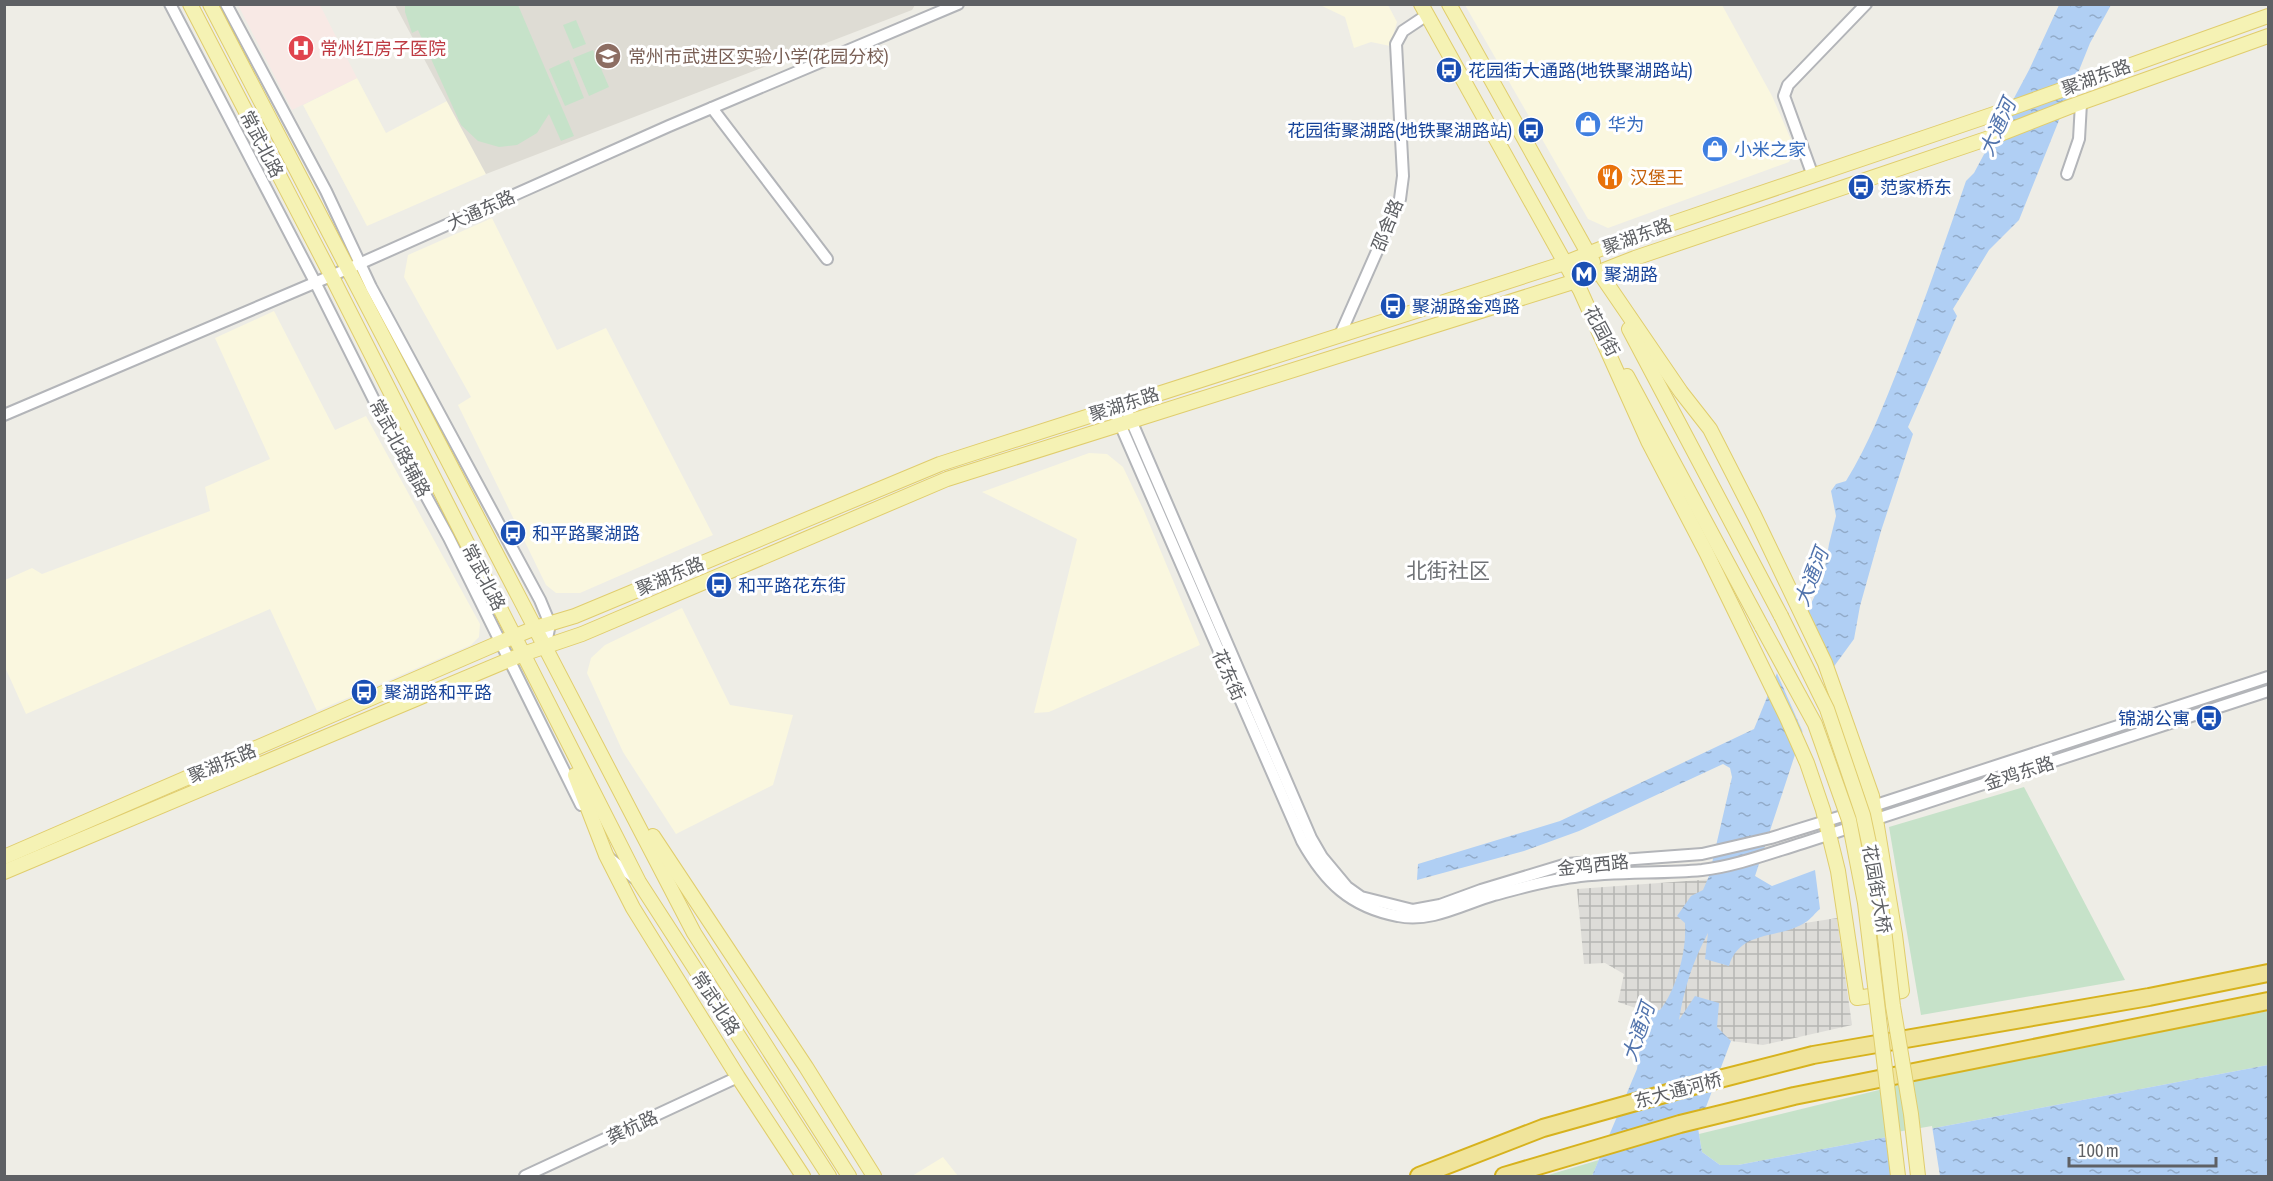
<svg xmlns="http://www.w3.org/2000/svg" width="2273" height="1181" font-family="'Asap Condensed','Noto Sans SC',sans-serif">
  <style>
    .commercial { fill: #faf7df }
    .industrial { fill: url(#industrial-grid) }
    .education { fill: #dedcd4 }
    .medical { fill: #f8e9e5 }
    .park { fill: #c6e2c9 }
    .water { fill: url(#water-ripples) }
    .pier { fill: #eeede6 }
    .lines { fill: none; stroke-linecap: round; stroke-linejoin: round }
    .minor-casing { stroke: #b3b5b9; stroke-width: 14 }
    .major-casing { stroke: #e0cd6d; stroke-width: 16 }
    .highway-casing { stroke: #d7b21d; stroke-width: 20 }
    .minor { stroke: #fff; stroke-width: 10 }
    .major { stroke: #f5f2b4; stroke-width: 14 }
    .highway { stroke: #f0e49b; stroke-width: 16 }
    .major-bridge-casing { stroke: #e0cd6d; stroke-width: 16; stroke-linecap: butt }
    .major-bridge { stroke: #f5f2b4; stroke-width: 14 }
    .labels { text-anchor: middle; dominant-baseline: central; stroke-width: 6; stroke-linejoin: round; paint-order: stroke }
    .health-label { font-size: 18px; fill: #be3a42; stroke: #fff; text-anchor: start }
    .education-label { font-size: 18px; fill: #785e54; stroke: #fff; text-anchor: start }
    .transit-label { font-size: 18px; fill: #164399; stroke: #fff; text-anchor: start }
    .street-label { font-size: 18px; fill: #5e6064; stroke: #fff }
    .shop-label { font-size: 18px; fill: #366cbe; stroke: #fff; text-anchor: start }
    .food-label { font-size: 18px; fill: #c56008; stroke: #fff; text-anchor: start }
    .water-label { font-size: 20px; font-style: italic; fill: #5274ad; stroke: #fff }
    .quarter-label { font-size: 21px; fill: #6f7276; stroke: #fff }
  </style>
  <defs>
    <pattern id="industrial-grid" width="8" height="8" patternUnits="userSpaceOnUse" patternTransform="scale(1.5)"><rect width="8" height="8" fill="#dddcd8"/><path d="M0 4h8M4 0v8" fill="none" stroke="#b6b6b3"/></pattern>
    <pattern id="water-ripples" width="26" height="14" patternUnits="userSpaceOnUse" patternTransform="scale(1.5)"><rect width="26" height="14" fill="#b0cff4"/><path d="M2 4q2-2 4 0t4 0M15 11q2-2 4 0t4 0" fill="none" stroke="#92abc9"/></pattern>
  </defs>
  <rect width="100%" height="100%" fill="#eeede6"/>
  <g class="commercial">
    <polygon points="1320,5 1388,5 1397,22 1390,46 1371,42 1354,48 1345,17"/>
    <polygon points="1465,5 1722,5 1772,96 1796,151 1789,162 1608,228 1588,219"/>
    <polygon points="357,78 386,133 447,101 486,174 367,226 303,105"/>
    <polygon points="492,218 557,350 606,328 713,535 580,593 556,593 546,585 458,405 471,397 404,277 408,255"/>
    <polygon points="274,311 335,430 366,416 480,624 479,637 471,645 317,711 270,609 26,714 5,667 5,580 32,568 42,574 210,511 205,487 270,459 215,338"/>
    <polygon points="1089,453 1107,454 1123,467 1144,511 1200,645 1049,712 1034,713 1077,539 982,492"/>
    <polygon points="682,608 730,705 793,715 773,785 676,834 623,752 587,673 591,658 605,645"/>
    <polygon points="943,1157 958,1176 912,1176"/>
  </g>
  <polygon class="industrial" points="1755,876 1805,923 1837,918 1852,1025 1763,1045 1731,1041 1618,1002 1624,974 1605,963 1584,964 1577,889"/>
  <polygon class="education" points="395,5 915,5 912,10 486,174"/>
  <polygon class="medical" points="238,5 320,5 357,78 292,110"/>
  <g class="park">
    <polygon points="405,5 518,5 574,136 561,141 549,114 537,133 517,145 499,147 478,141 461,125 418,30 412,33 405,12"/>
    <polygon points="576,20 586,44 573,49 563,25"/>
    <polygon points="593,50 609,87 589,96 573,58"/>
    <polygon points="569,60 584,98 565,106 549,69"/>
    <polygon points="2024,787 2125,980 1921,1015 1889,827"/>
    <polygon points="2268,1011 2268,1065 1738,1165 1720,1165 1702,1152 1699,1134 1932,1077"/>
    <polygon points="1599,1160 1592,1176 1545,1176"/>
  </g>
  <path class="water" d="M2059,5h52l-21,38 -71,177 -30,30 -36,59 4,7 -49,111 5,7 -32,97 -21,75 -6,33 -38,52 -61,185 17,10 43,-16 5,39c-5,4 -9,10 -14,13 -27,18 -66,7 -77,44l-24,-7 3,-26c-15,28 -24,55 -29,87l16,-24 24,7 -2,24 14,14 -33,87 4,24 18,13h18l530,-100v111h-676l45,-107 8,-57 15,-2c17,-21 27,-61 25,-87l-8,-7 14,-20 12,-6 6,-14 23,-99 -2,-9 -7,-4 -144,67 -55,20 -107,29 1,-16 142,-43 194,-92 23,-56 46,-94 6,-35 7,-28 -5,-25 5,-7 10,-3c23,-37 38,-77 54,-117 24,-61 45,-122 66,-183l8,-8 55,-103z"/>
  <g class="pier">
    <polygon points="1803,614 1831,677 1819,692 1805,737 1775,669"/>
    <polygon points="1932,1126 1940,1176 1891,1176 1885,1134"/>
  </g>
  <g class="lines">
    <defs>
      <g id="minor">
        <polyline points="170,4 315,282 378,408 449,538 581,805"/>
        <polyline points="226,4 326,191 371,287 540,600 550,624 545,648"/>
        <polyline points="712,108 827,259"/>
        <polyline points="2067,174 2079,139 2081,103"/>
        <polyline points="1813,176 1784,96 1788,85 1866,4"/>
        <polyline points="1340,335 1400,199 1403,176 1396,44 1403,31 1427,15"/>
        <polyline points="1124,404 1311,838 1322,857 1347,887 1361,897 1413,910 1440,905 1481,890 1567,864 1702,854 1771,838 1852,813"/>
        <path d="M1113,408l189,433c23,41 48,66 96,75 33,7 65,-12 96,-21 27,-7 53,-15 80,-18 42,-6 86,-3 128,-7 34,-4 68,-17 101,-27l465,-152"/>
        <polyline points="4,415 359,264 669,126 958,4"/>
        <polyline points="1867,808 2268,677"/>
        <polyline points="609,858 637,880"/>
        <polyline points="525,1176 738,1077"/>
      </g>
      <g id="major">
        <polyline points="190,4 331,275 639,882 829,1176"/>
        <polyline points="210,4 694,933 849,1176"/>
        <polyline points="1421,4 1579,288"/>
        <polyline points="1449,4 1593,262"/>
        <polyline points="1576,281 1648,441 1706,552 1787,718 1807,763 1823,810 1838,871 1857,998 1902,991 1895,935 1872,796 1825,663 1754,515 1710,429 1681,392 1599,272"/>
        <polyline points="1629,329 1781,616"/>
        <polyline points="1627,376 1762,627"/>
        <polyline points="575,775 606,855 633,908 738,1077 803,1176"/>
        <polyline points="653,836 806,1067 874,1176"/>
        <polyline points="4,857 501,642 535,628 575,616 940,464 1565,263 1623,240 2000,112 2268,16"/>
        <polyline points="4,872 523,654 582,634 947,479 1576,281 1635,258 1995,136 2069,107 2268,36"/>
      </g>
      <g id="highway">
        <polyline points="1419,1176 1543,1128 1700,1084 1813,1055 2149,997 2268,973"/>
        <polyline points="1504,1176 1680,1124 1794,1096 2268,1001"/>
      </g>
    </defs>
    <use href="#minor" class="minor-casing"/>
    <use href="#major" class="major-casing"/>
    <use href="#highway" class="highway-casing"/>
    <use href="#minor" class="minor"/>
    <use href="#major" class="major"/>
    <use href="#highway" class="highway"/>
    <defs>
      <g id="major-bridge">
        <polyline points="1781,616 1827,709 1863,815 1880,895 1893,1006 1911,1114 1918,1176"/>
        <polyline points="1762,627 1815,724 1849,820 1865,903 1898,1176"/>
      </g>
    </defs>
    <use href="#major-bridge" class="major-bridge-casing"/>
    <use href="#major-bridge" class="major-bridge"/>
  </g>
  <defs>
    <symbol id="hospital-disc" viewBox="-11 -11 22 22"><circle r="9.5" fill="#e0444e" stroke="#fff"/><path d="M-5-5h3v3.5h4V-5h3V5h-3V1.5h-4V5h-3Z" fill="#fff"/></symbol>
    <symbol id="school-disc" viewBox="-11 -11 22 22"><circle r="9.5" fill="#8d6e63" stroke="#fff"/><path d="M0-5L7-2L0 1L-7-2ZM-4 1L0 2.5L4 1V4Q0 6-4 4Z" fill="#fff"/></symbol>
    <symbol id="bus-disc" viewBox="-11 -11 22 22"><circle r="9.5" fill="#1a4fb4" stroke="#fff"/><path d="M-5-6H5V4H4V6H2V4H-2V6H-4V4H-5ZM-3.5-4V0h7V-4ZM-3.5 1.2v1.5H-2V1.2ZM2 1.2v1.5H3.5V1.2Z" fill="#fff"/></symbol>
    <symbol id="shop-disc" viewBox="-11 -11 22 22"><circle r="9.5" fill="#3f7fe0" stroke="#fff"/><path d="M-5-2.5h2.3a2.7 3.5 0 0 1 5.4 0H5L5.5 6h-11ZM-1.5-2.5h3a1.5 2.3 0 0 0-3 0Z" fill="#fff"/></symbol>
    <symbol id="restaurant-disc" viewBox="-11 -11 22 22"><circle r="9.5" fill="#e8710a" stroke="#fff"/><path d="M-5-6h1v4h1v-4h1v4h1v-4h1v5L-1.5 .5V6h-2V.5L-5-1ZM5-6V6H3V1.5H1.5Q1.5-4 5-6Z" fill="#fff"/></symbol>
    <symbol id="metro-disc" viewBox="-11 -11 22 22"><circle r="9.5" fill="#1a4fb4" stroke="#fff"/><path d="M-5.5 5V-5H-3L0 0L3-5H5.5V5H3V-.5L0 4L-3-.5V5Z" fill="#fff"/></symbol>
  </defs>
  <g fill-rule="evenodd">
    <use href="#hospital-disc" x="286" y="33" width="30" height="30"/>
    <use href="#school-disc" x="593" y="41" width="30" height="30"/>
    <use href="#bus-disc" x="1434" y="55" width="30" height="30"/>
    <use href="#shop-disc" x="1573" y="109" width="30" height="30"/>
    <use href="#bus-disc" x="1516" y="115" width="30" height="30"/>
    <use href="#shop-disc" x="1700" y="134" width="30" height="30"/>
    <use href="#restaurant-disc" x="1595" y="162" width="30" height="30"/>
    <use href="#bus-disc" x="1846" y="172" width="30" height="30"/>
    <use href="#metro-disc" x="1569" y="259" width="30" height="30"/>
    <use href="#bus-disc" x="1378" y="291" width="30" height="30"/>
    <use href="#bus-disc" x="498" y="518" width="30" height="30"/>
    <use href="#bus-disc" x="704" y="570" width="30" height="30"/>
    <use href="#bus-disc" x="349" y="677" width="30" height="30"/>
    <use href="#bus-disc" x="2194" y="703" width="30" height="30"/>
  </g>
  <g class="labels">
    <g class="health-label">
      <text x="320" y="48">常州红房子医院</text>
    </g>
    <g class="education-label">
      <text x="628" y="56">常州市武进区实验小学(花园分校)</text>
    </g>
    <g class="transit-label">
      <text x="1468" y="70">花园街大通路(地铁聚湖路站)</text>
      <text x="1512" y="130" text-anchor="end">花园街聚湖路(地铁聚湖路站)</text>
      <text x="1880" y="187">范家桥东</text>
      <text x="1604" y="274">聚湖路</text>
      <text x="1412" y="306">聚湖路金鸡路</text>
      <text x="532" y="533">和平路聚湖路</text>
      <text x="738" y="585">和平路花东街</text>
      <text x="384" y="692">聚湖路和平路</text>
      <text x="2190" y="718" text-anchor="end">锦湖公寓</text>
    </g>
    <g class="street-label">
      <text transform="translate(2096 77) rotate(-20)">聚湖东路</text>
      <text transform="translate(262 144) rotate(63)">常武北路</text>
      <text transform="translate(481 210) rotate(-24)">大通东路</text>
      <text transform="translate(1387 225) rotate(-68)">邵舍路</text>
      <text transform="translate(1637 236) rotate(-20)">聚湖东路</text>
      <text transform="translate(1602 331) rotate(62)">花园街</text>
      <text transform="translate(1124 404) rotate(-18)">聚湖东路</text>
      <text transform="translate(400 448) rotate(62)">常武北路辅路</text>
      <text transform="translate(670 576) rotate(-23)">聚湖东路</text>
      <text transform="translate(484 577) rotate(63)">常武北路</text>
      <text transform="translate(1229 675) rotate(66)">花东街</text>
      <text transform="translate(222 763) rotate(-23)">聚湖东路</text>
      <text transform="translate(2019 773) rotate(-18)">金鸡东路</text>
      <text transform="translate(1593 865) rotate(-6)">金鸡西路</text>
      <text transform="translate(1877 889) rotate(80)">花园街大桥</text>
      <text transform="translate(716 1003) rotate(57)">常武北路</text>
      <text transform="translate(1678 1090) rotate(-15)">东大通河桥</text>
      <text transform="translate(632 1127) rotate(-25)">龚杭路</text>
    </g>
    <g class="shop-label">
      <text x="1608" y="124">华为</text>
      <text x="1734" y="149">小米之家</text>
    </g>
    <g class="food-label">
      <text x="1630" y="177">汉堡王</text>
    </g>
    <g class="water-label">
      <text transform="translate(1997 127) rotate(-66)">大通河</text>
      <text transform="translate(1811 577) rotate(-69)">大通河</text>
      <text transform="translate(1638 1032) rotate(-71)">大通河</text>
    </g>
    <g class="quarter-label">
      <text x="1448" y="570">北街社区</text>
    </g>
  </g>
  <rect width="2273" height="1181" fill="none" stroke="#5e6064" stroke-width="12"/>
  <path d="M2069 1157v9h147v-9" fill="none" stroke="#5e6064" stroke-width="3"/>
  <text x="2078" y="1157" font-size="18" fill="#5e6064" stroke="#ffffff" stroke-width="4.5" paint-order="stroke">100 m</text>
</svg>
